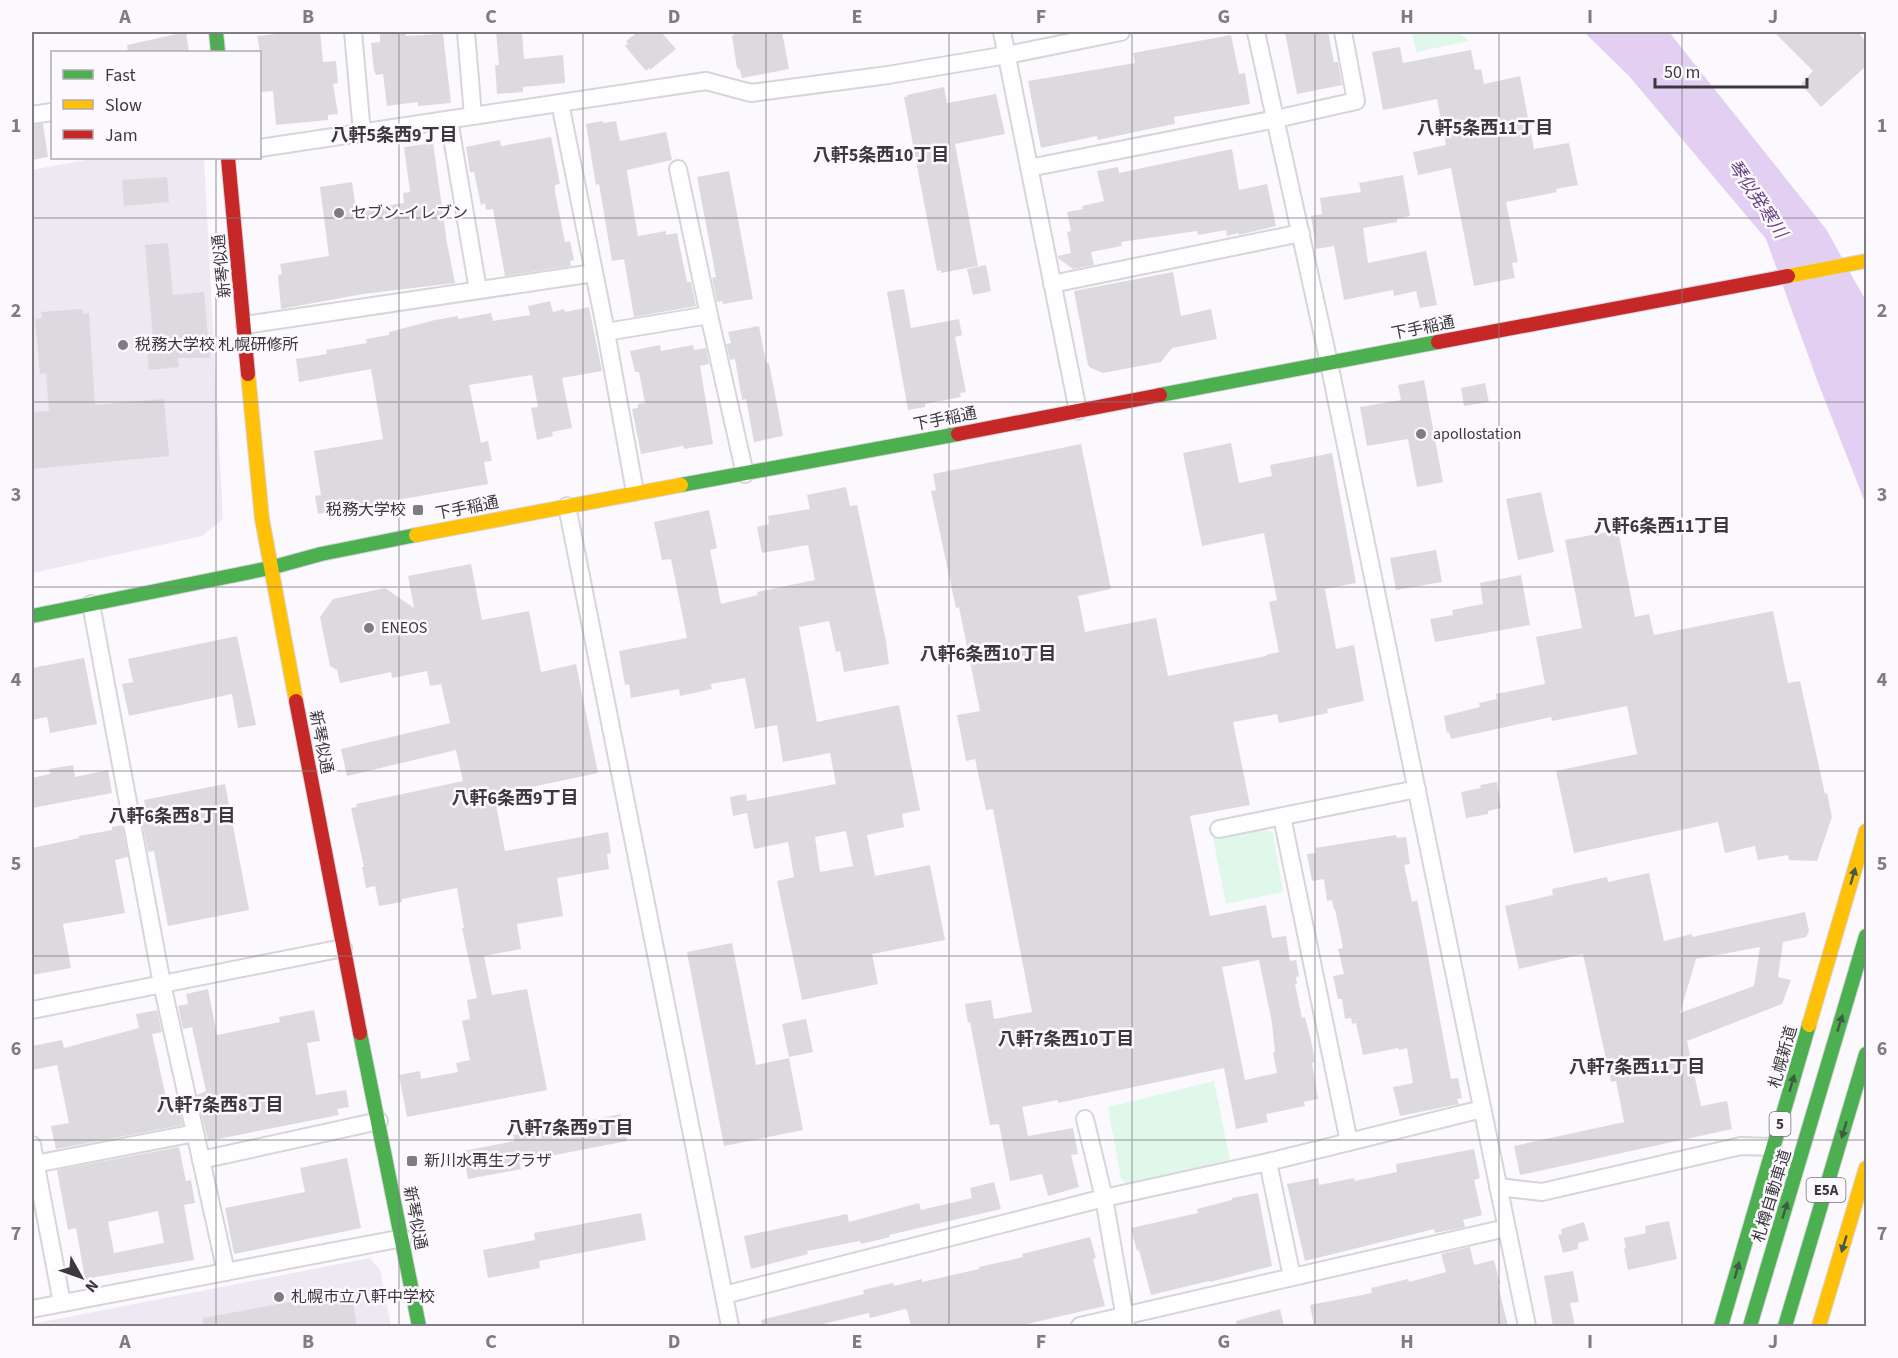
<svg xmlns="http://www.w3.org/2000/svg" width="1898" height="1358" font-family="'Source Sans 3','Noto Sans JP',sans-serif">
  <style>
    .built { fill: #ede8f1 }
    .green { fill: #dff8ea }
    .water { fill: #e3cff1 }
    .building { fill: #dddadf; fill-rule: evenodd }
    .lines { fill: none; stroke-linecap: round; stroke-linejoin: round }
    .street-casing { stroke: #d8d5da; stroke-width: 20 }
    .fast-casing { stroke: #d8d5da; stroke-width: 16 }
    .slow-casing { stroke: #d8d5da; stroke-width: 16 }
    .jam-casing { stroke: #d8d5da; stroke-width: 16 }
    .street { stroke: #fefeff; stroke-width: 16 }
    .fast { stroke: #4caf50; stroke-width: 14 }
    .slow { stroke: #ffc107; stroke-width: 14 }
    .jam { stroke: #c62828; stroke-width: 14 }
    .oneway { fill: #415c43 }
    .grid { fill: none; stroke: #7f7c81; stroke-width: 1.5; stroke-opacity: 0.55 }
    .poi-dot { fill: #7f7c81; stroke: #fbf8fe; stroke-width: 2 }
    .labels { text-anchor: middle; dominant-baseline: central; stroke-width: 5; stroke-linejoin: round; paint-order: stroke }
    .shield { fill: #fbf8fe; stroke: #757278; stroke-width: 1.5 }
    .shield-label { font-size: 15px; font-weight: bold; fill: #3c383e }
    .poi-label { font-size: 16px; fill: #3c383e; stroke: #fbf8fe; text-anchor: start }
    .street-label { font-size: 16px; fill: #3c383e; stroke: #fbf8fe }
    .neighbourhood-label { font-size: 18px; font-weight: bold; fill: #3c383e; stroke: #fbf8fe }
    .water-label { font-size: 18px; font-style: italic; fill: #6a4580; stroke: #fbf8fe }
    .neatline { fill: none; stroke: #7f7c81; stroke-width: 2 }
    .grid-label { font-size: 20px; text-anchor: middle; font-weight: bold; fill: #7f7c81 }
  </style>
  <rect width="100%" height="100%" fill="#fbf9fd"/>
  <g class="built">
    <polygon points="96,158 204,158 223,519 202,536 32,573 32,170"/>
    <polygon points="370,1258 380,1270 391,1326 32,1326 32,1324"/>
  </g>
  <g class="green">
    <polygon points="1412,32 1458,32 1469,41 1416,52"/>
    <polygon points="1264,830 1273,832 1283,892 1226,904 1213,838"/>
    <polygon points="1214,1081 1230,1160 1128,1184 1121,1179 1108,1107"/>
  </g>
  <polygon class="water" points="1584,32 1669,32 1826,229 1866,301 1866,505 1817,380 1766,239 1629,76"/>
  <g class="building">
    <polygon points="186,32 189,52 128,52 127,45"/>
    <polygon points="277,32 320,32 323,62 336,61 338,83 333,84 338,114 328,115 328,120 276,125 273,91 260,92 260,52 257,36 277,34"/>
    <polygon points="380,32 405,32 406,36 443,34 451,103 418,106 418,102 387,106 383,74 376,75 374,71 371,43 380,42"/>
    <polygon points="496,32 522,32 524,59 563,55 565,83 523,87 523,92 497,94 495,65 499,65"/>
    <polygon points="638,32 661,32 676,49 650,70 649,68 646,71 625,46 628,43 626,41"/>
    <polygon points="738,32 782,32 789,69 742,78 740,70 737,68 732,36"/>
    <polygon points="1285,32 1328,32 1334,62 1338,62 1342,85 1297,94"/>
    <polygon points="1774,32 1858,32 1866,42 1866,66 1821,107 1801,84 1813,71"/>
    <polygon points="1231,35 1239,74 1245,73 1250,104 1174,117 1175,124 1144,130 1098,140 1097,136 1041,148 1028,81 1135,63 1133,53"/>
    <polygon points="1400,47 1403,63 1471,50 1475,70 1481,69 1484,84 1520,76 1534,149 1569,143 1578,185 1556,189 1557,192 1506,202 1518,262 1512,263 1515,278 1474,286 1451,168 1418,175 1413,152 1446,145 1437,99 1383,110 1372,52"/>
    <polygon points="944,87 947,103 996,94 1005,134 955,144 978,266 941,273 941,270 937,271 904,97 907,97 907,95"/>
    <polygon points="603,121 603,123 616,121 620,141 666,132 672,160 627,170 628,178 638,236 666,231 666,235 677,233 687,282 691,282 696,306 634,317 624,259 612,261 599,184 596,185 593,168 586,124"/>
    <polygon points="43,124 48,157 32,160 32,125"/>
    <polygon points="551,137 560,184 555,185 555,192 565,242 570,241 574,260 570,261 571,266 505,276 493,209 486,210 485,203 481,205 474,172 470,172 466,147 500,140 501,146"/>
    <polygon points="433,143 447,243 455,283 363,294 281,309 278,275 282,274 280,264 329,256 320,187 352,182 356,210 404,203 403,193 410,192 404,147"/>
    <polygon points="1232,149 1239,190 1267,184 1276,226 1239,235 1239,233 1227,236 1226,230 1198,235 1197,231 1121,242 1122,246 1091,252 1094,265 1073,269 1058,258 1058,256 1071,253 1067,232 1071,231 1067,212 1083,209 1082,206 1104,201 1097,171 1118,167 1119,173"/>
    <polygon points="729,171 753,299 723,304 722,301 717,302 712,278 716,277 697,177"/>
    <polygon points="1403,175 1410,216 1397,219 1397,222 1363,228 1368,263 1426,251 1437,305 1420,308 1416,291 1394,296 1393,290 1344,300 1334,246 1316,249 1311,216 1322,214 1320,198 1361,192 1359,183"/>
    <polygon points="167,177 169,202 124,206 122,180"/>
    <polygon points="168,243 173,295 204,292 210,358 178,358 179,367 149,370 146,339 153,339 145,245"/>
    <polygon points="986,265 991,291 973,295 967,269"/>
    <polygon points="1173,272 1181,316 1211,309 1217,339 1172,348 1161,362 1103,373 1091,368 1088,365 1074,291"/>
    <polygon points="904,289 911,328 959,319 962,335 955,337 966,392 960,393 961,397 925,404 925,407 908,410 887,292"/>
    <polygon points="550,301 553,312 564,309 565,312 589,307 602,371 562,378 572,428 552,432 553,436 537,440 531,408 538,407 532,375 469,385 481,443 488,441 492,461 484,462 488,484 318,514 315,496 321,495 314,451 383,439 371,369 299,382 296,359 327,354 326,350 367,343 366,339 389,335 389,332 435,320 458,316 458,319 491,313 493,321 530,315 528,306"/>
    <polygon points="82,309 83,314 89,313 95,405 164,399 169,456 32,469 32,412 49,411 46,373 40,374 35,319 42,318 41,312"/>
    <polygon points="759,326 766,363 769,363 783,436 754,442 746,399 742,400 735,359 730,360 726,344 731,343 728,332"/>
    <polygon points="660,345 661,351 693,345 694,350 706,348 709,364 700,366 713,444 684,449 683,446 641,454 632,409 638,408 638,404 645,403 639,372 635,372 630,351"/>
    <polygon points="1424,380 1443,482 1417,487 1408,439 1367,446 1360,407 1401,400 1398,385"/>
    <polygon points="1485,383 1489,402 1464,406 1461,388"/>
    <path d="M1231,443l8,40 33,-7 -2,-11 62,-12 24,130 -31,6 11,60 18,-4 10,56 -37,8 1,4 -49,10 -2,-9 -44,8 17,83 -60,11 20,100 56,-11 6,33 14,-2 4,25 6,-1 3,16 -3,1 1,7h-2l7,34 3,-1 7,28 3,17 -3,1 6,36 -14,3 1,4 -39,8 2,8 -32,7 -12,-61 -166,35v-3l-36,7 6,29 45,-8 5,26 -7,1 8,32 -31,9 -6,-22 -32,7 -11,-57 -9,1 -20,-103 -2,1 -3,-19 26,-4 3,19 38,-7 -39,-203 -7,1 -11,-51 -9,2 -9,-46 23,-4 -21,-104 -3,1 -25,-117 5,-1 -3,-16 148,-30 30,145 -33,7 7,36 71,-14 12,58 98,-20v-1l13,-3 -10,-50 8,-2 -13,-67 -62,13 -19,-93zM1259,960l13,63 3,29 -2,1 4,20 -32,7 -23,-113z"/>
    <path d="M846,487l4,19 7,-1 29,136 3,23 -45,8 -4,-21 -4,1 -7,-31 -30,6 18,95 82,-17 21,105 -18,4 2,13 -37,8 8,41 55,-11 15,75 -73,14 6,30 -76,16 -25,-119 17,-4 -6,-35 -34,7 -7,-36 -14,3 -3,-19 16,-3 1,7 89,-17 -6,-31 -47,9 -6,-37 -22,4 -10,-51 -34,6 1,5 -32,7 -1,-7 -48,9 -2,-14 -4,1 -6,-34 68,-13 -16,-79 -9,1 -8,-38 55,-12 8,38 -7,2 11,54 37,-9 -1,-3 58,-12 -7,-35 -46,8 -5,-26 12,-3 -1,-8 42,-7 -3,-14zM846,831l7,35 -33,6 -5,-35z"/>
    <polygon points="1541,492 1554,552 1518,560 1506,499"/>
    <polygon points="1618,530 1635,617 1649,614 1654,635 1773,611 1788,683 1800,681 1825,794 1827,793 1832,817 1817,861 1789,860 1788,855 1758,860 1755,846 1725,853 1718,822 1574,853 1556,771 1637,754 1627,706 1552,721 1551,717 1451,739 1449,732 1447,733 1444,716 1480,707 1479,703 1497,699 1496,694 1545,684 1536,637 1582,628 1565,540"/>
    <polygon points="1436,550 1442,582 1396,590 1390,558"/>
    <polygon points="471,564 482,620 529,611 541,672 576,664 598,773 494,795 505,851 608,832 611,853 607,854 609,869 557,878 563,916 517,924 521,949 484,956 492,995 527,989 547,1090 407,1117 399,1075 420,1071 421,1079 458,1072 456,1063 470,1060 462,1021 470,1019 467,1000 477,998 462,928 464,928 457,888 402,899 402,902 379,906 375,886 366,888 362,867 364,867 351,808 357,807 356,804 463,781 456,750 347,776 341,749 450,723 441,684 430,686 427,671 392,678 391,672 340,683 337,670 330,666 320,617 333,599 385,588 414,608 408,576"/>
    <polygon points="1521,575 1530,625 1435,642 1430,619 1453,615 1452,610 1483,604 1480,583"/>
    <polygon points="237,636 256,725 238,728 232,694 129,716 122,684 133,682 128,659"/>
    <polygon points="84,658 97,724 50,733 47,717 32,720 32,668"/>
    <polygon points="73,765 75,777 108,770 112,793 32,808 32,778 50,774 49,769"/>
    <polygon points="1497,782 1501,808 1488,811 1488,814 1466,818 1461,792 1481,788 1480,785"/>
    <polygon points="225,784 249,910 168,926 154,851 148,852 142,821 148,820 144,800"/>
    <polygon points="122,825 128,857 115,860 125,913 63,924 71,968 32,975 32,848 79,838 79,836 112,830 112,827"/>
    <polygon points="1396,835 1397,838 1406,837 1410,864 1404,865 1412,902 1417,900 1422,924 1451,1079 1458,1078 1462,1098 1457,1099 1459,1104 1400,1116 1393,1087 1413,1083 1407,1048 1399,1050 1398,1048 1363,1055 1356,1023 1352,1024 1351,1018 1345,1019 1342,999 1338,999 1333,976 1344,974 1338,949 1343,948 1335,909 1334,910 1332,900 1327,901 1324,879 1312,881 1307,854 1316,853 1315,848"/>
    <path d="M1649,873l15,68 28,-7v3l113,-25 4,19 -3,6 -23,5 -5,35 13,3 -9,24 -95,37 14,65 26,-5 5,28 -212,46 -6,-29 110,-24 -8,-41 -5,1 -28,-128 -64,15 -14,-63 48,-11 -1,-6 55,-12 1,5zM1760,947l-6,39 -74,27 16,-54z"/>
    <polygon points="732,943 756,1065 789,1058 803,1130 724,1146 687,952"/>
    <polygon points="208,989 217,1035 280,1022 279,1017 314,1010 320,1041 307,1043 316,1095 346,1090 349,1107 337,1109 339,1115 208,1141 197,1095 206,1091 192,1027 183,1029 178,1006 188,1004 186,994"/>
    <polygon points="157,1010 162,1032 152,1034 167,1102 177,1099 183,1125 56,1149 51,1126 69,1123 57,1065 32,1070 32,1046 62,1040 64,1048 139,1028 136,1014"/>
    <polygon points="806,1019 813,1052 789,1057 782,1024"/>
    <polygon points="621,1114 627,1141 519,1162 521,1169 468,1179 463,1151 515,1141 513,1135"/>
    <path d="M179,1147l7,34 5,-1 4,23 -11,2 10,55 -109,19 -9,-51 -8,2 -11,-60zM158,1211l6,32 -50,10 -6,-31z"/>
    <polygon points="1474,1149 1480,1178 1474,1180 1482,1215 1463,1220 1465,1227 1435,1233 1434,1229 1305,1261 1287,1184 1318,1178 1319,1185 1354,1178 1355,1181 1397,1172 1396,1164"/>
    <polygon points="347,1158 361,1228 234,1254 225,1208 305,1192 300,1168"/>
    <polygon points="994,1182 1001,1209 889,1235 890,1237 861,1244 860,1241 807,1251 808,1254 751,1269 744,1236 847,1214 849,1222 919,1203 921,1210 972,1198 970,1188"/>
    <polygon points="1258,1193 1272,1266 1210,1282 1209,1281 1151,1295 1139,1250 1137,1251 1131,1228 1198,1213 1197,1209 1232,1200 1232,1198"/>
    <polygon points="641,1213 646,1240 539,1261 540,1268 488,1278 483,1250 535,1240 534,1233"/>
    <polygon points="1669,1221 1677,1259 1628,1270 1624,1249 1626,1248 1624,1238 1646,1233 1645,1226"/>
    <polygon points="1584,1222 1589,1240 1578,1243 1578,1249 1563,1253 1558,1235 1562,1234 1561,1229"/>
    <polygon points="1090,1237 1096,1258 1093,1259 1105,1306 1027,1324 1028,1326 911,1326 907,1310 905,1309 870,1318 869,1313 815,1326 762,1326 761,1320 864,1294 863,1290 893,1283 894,1286 922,1279 922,1282 979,1269 979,1267 1023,1257 1022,1254"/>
    <polygon points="1470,1247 1474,1265 1494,1260 1500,1284 1498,1285 1508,1326 1314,1326 1310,1305 1372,1293 1371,1288 1408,1279 1409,1282 1446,1272 1441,1254"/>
    <polygon points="1573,1271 1579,1302 1570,1303 1575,1326 1553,1326 1544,1276"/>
    <polygon points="345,1295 345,1297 348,1296 350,1304 353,1303 357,1326 203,1326 203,1318 322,1296 323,1299"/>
    <polygon points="1280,1309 1284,1326 1237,1326 1236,1321"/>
  </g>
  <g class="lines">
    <defs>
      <g id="street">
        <polyline points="353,32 362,133"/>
        <polyline points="466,32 473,116"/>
        <polyline points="1002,32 1078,411"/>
        <polyline points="1256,32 1329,363 1527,1326"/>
        <polyline points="560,103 606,332 635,492"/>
        <polyline points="32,115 52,112"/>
        <polyline points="449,120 478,290"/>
        <polyline points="260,148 706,81 751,93 888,75 1007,55 1121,32"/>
        <polyline points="1029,168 1276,119 1356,101 1343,32"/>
        <polyline points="678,169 709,315 745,474"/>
        <polyline points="1052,284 1301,233"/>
        <polyline points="245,325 594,273"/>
        <polyline points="606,332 709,315"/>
        <polyline points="567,506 730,1326"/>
        <polyline points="91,604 162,984 226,1272"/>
        <polyline points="1282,817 1349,1142"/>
        <polyline points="1219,829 1417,789"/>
        <polyline points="32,1010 343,948"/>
        <polyline points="1085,1119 1104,1198 1126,1324"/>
        <polyline points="32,1145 62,1303"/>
        <polyline points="201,1160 379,1121"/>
        <polyline points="1268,1162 1292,1277"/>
        <polyline points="35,1164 195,1133"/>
        <polyline points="1498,1187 1542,1192 1741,1146 1773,1147"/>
        <polyline points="724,1295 1104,1198 1268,1162 1482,1109"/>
        <polyline points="32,1309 403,1238"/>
        <polyline points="1080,1326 1506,1228"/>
      </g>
      <g id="fast">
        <polyline points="216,32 218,52"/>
        <polyline points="1160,395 1438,342"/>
        <polyline points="681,485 958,434"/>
        <polyline points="32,616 270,568 321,554 416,535"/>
        <polyline points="360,1033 419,1326"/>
        <polyline points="1721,1326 1809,1025"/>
        <polyline points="1750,1326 1866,936"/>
        <polyline points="1785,1326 1866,1054"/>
      </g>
      <g id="slow">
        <polyline points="1788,276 1866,261"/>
        <polyline points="248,374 262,519 296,701"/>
        <polyline points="416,535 681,485"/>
        <polyline points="1809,1025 1866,831"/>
        <polyline points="1819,1326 1866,1168"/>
      </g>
      <g id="jam">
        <polyline points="228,158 248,374"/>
        <polyline points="1438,342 1788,276"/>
        <polyline points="958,434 1160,395"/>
        <polyline points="296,701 360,1033"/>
      </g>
    </defs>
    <use href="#street" class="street-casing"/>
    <use href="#fast" class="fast-casing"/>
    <use href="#slow" class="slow-casing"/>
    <use href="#jam" class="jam-casing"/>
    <use href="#street" class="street"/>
    <use href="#fast" class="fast"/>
    <use href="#slow" class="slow"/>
    <use href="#jam" class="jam"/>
  </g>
  <defs><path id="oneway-solid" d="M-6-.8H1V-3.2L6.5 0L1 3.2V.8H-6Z" transform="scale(1.5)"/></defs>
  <g class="oneway">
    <use href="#oneway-solid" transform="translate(1853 876) rotate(-74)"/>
    <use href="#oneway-solid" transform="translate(1840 1023) rotate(-73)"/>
    <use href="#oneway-solid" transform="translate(1792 1083) rotate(-74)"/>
    <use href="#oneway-solid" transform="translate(1844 1130) rotate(107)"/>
    <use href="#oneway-solid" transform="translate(1785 1210) rotate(-73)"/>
    <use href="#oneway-solid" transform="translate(1844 1244) rotate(107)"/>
    <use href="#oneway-solid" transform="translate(1737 1270) rotate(-74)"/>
  </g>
  <path class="grid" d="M216,32v20M399,32v1294M583,32v1294M766,32v1294M949,32v1294M1132,32v1294M1315,32v1294M1499,32v1294M1682,32v1294M216,158v1168M32,218h1834M32,402h1834M32,587h1834M32,771h1834M32,956h1834M32,1140h1834"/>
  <g class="poi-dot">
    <circle cx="339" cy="213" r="6"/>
    <circle cx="123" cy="345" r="6"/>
    <circle cx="1421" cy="434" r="6"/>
    <rect x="412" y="504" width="12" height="12" rx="3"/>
    <circle cx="369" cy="628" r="6"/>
    <rect x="406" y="1155" width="12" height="12" rx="3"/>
    <circle cx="279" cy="1297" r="6"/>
  </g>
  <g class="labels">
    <g class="shield">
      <rect x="1769.5" y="1112" width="21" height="24" rx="4.5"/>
      <rect x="1806.5" y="1178" width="39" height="24" rx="4.5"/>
    </g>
    <g class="shield-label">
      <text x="1780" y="1124">5</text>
      <text x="1826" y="1190">E5A</text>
    </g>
    <g class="poi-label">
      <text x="351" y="213">セブン-イレブン</text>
      <text x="135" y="345">税務大学校 札幌研修所</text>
      <text x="1433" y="434">apollostation</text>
      <text x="406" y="510" text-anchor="end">税務大学校</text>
      <text x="381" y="628">ENEOS</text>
      <text x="424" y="1161">新川水再生プラザ</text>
      <text x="291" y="1297">札幌市立八軒中学校</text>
    </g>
    <g class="street-label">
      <text transform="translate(222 266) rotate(-96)">新琴似通</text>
      <text transform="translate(1423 328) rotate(-11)">下手稲通</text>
      <text transform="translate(945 419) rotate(-11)">下手稲通</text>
      <text transform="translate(467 508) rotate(-11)">下手稲通</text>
      <text transform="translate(321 742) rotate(79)">新琴似通</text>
      <text transform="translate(1783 1057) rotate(-74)">札幌新道</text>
      <text transform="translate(1772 1196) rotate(-73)">札樽自動車道</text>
      <text transform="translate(415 1218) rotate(79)">新琴似通</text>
    </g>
    <g class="neighbourhood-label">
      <text x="1485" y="128">八軒5条西11丁目</text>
      <text x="394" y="135">八軒5条西9丁目</text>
      <text x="881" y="155">八軒5条西10丁目</text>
      <text x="1662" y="526">八軒6条西11丁目</text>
      <text x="988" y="654">八軒6条西10丁目</text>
      <text x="515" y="798">八軒6条西9丁目</text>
      <text x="172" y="816">八軒6条西8丁目</text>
      <text x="1066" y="1039">八軒7条西10丁目</text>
      <text x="1637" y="1067">八軒7条西11丁目</text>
      <text x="220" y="1105">八軒7条西8丁目</text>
      <text x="570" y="1128">八軒7条西9丁目</text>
    </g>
    <g class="water-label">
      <text transform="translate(1757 199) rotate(56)">琴似発寒川</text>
    </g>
  </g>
  <rect width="1898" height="1358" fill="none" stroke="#fbf8fe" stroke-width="66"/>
  <rect x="51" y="51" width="210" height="108" fill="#fbf8fe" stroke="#afabb1" stroke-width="1.5"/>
  <rect x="63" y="70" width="30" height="9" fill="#4caf50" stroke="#afabb1" stroke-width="1.5"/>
  <text x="105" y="81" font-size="18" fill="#3c383e">Fast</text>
  <rect x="63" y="100" width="30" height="9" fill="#ffc107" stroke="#afabb1" stroke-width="1.5"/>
  <text x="105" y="111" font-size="18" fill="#3c383e">Slow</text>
  <rect x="63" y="130" width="30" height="9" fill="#c62828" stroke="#afabb1" stroke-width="1.5"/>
  <text x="105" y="141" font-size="18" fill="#3c383e">Jam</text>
  <g transform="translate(81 1277) rotate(130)" stroke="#fbf8fe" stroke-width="4.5" paint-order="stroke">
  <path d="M0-4.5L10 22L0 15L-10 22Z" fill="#3c383e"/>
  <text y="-9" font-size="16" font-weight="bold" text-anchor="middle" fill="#3c383e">N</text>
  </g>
  <path d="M1655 78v9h152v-9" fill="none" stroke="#3c383e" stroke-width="3"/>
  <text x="1664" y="78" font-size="18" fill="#3c383e" stroke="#fbf8fe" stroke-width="4.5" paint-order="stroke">50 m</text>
  <rect x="33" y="33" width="1832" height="1292" class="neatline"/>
  <g class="grid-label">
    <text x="125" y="23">A</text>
    <text x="308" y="23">B</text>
    <text x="491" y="23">C</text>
    <text x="674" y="23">D</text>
    <text x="857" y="23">E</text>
    <text x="1041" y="23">F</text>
    <text x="1224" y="23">G</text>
    <text x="1407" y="23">H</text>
    <text x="1590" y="23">I</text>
    <text x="1773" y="23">J</text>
    <text x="16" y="132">1</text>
    <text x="1882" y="132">1</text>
    <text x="16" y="317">2</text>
    <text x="1882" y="317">2</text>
    <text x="16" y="501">3</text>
    <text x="1882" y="501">3</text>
    <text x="16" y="686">4</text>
    <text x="1882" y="686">4</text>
    <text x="16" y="870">5</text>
    <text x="1882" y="870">5</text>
    <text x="16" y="1055">6</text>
    <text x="1882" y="1055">6</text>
    <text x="16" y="1240">7</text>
    <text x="1882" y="1240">7</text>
    <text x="125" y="1348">A</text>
    <text x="308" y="1348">B</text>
    <text x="491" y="1348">C</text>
    <text x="674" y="1348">D</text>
    <text x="857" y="1348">E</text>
    <text x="1041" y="1348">F</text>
    <text x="1224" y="1348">G</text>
    <text x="1407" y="1348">H</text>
    <text x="1590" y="1348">I</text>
    <text x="1773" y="1348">J</text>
  </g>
</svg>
